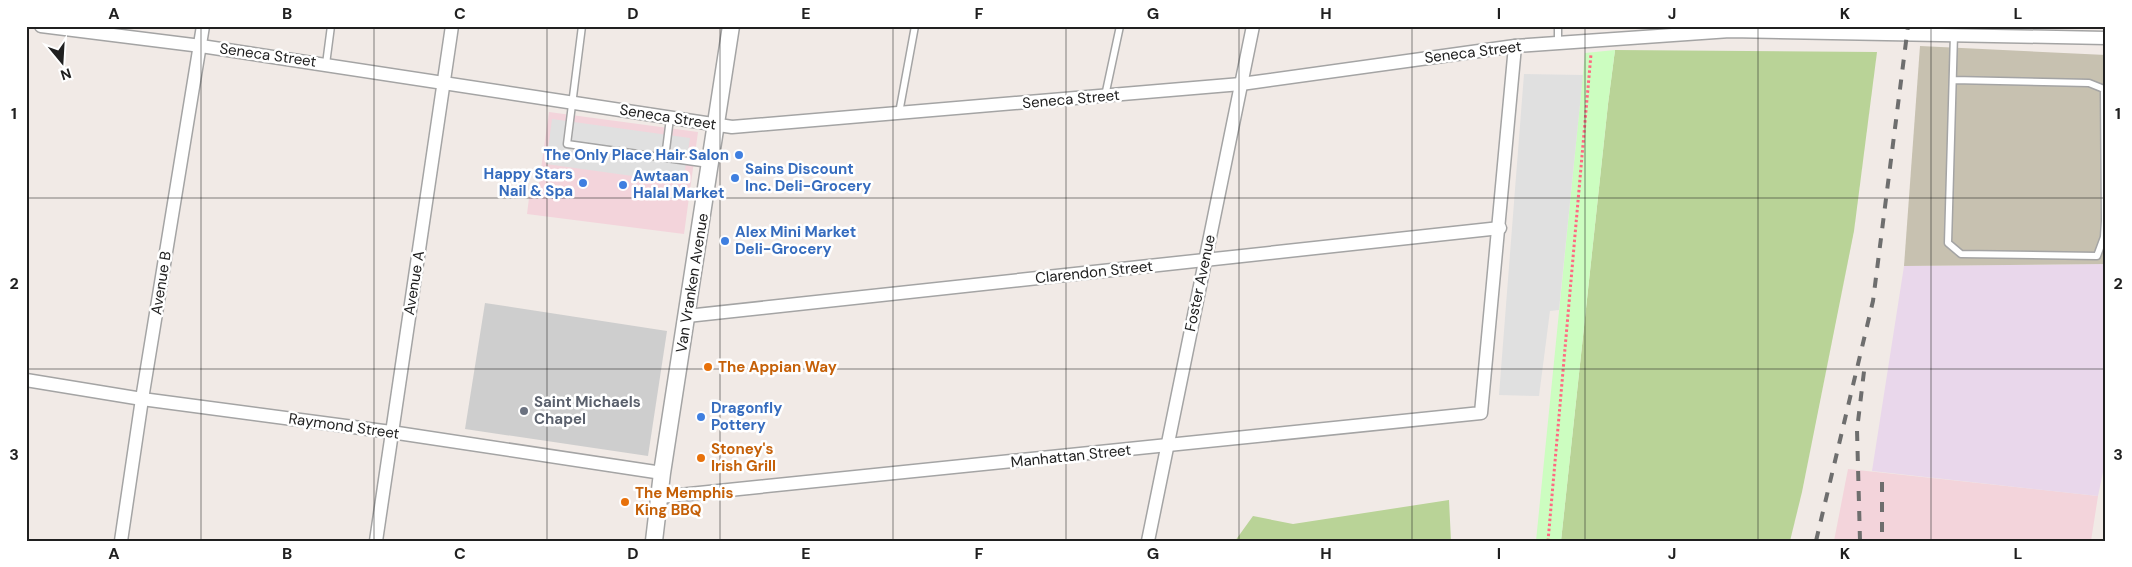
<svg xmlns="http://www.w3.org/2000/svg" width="2132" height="567" font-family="'DM Sans',sans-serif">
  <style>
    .commercial { fill: #f3d4db }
    .industrial { fill: #e9d7eb }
    .religious { fill: #cecece }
    .construction { fill: #c7c1b0 }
    .forest { fill: #b9d397 }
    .park { fill: #ccfdc0 }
    .parking { fill: #e0e0e0 }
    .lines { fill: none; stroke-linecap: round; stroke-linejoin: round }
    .service-casing { stroke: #a4a4a4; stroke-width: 9 }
    .minor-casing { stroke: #a4a4a4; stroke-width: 15 }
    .tertiary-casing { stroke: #a4a4a4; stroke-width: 19 }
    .path { stroke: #ff6981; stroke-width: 3; stroke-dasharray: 2.5 2.5; stroke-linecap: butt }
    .service { stroke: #fff; stroke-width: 6 }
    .minor { stroke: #fff; stroke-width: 12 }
    .tertiary { stroke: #fff; stroke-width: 16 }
    .rail { stroke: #6e6e6e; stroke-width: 4; stroke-dasharray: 10 10; stroke-linecap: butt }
    .grid { fill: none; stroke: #202020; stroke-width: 1; stroke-opacity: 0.55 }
    .shop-dot { fill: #3f7fe0; stroke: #fff; stroke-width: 2 }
    .food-dot { fill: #e8710a; stroke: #fff; stroke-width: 2 }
    .worship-dot { fill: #6b7280; stroke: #fff; stroke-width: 2 }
    .labels { text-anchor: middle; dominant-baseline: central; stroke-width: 5; stroke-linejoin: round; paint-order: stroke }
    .street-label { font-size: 15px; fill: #202020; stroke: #fff }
    .shop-label { font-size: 15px; font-weight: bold; fill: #366cbe; stroke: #fff; text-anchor: start }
    .food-label { font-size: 15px; font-weight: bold; fill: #c56008; stroke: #fff; text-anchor: start }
    .worship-label { font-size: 15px; font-weight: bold; fill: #5b616d; stroke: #fff; text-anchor: start }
    .neatline { fill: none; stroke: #202020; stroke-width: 2 }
    .grid-label { font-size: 16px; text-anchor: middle; font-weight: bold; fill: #202020 }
  </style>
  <rect width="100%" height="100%" fill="#f1eae6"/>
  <g class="commercial">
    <polygon points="549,112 698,132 684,234 527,214 530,190 538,190"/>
    <polygon points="1848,469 2098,496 2091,541 1834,541"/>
  </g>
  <polygon class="industrial" points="2106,264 2106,458 2098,496 1872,471 1904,266"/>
  <polygon class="religious" points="485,303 667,331 648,456 465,429"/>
  <polygon class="construction" points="1920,46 2106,55 2106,264 1904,266"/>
  <g class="forest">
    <polygon points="1615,50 1877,52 1854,231 1802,492 1790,541 1561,541 1608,104"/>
    <polygon points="1449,500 1451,541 1235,541 1253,516 1293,524"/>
  </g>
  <polygon class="park" points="1615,50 1608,104 1561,541 1536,541 1585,53"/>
  <g class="parking">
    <polygon points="1524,74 1583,75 1559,310 1550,311 1539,396 1499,395"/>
    <polygon points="552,119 690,138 683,183 546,164"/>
  </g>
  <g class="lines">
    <defs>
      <g id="service">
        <polyline points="582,26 567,144 709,164"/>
        <polyline points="1558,26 1558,44"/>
        <polyline points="326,64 331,26"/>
        <polyline points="1953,80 2089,83 2104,89 2105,221 2104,237 2097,256 1961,254 1948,243 1954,34"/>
        <polyline points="1105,96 1120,26"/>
        <polyline points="899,113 915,26"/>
        <polyline points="665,158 670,118"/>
      </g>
      <g id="minor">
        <polyline points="41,26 201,46 732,127 1241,84 1515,46 1730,31 2106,38"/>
        <polyline points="687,316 1500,228"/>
        <polyline points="26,380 142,399 391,432 662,473"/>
        <polyline points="660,497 1481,413 1515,46"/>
        <polyline points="121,541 142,399 203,26"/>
        <polyline points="376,541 452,26"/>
        <polyline points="1148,541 1253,26"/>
      </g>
      <polyline id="tertiary" points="654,541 662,473 731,26"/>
    </defs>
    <use href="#service" class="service-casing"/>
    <use href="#minor" class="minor-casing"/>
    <use href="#tertiary" class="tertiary-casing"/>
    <polyline class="path" points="1548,541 1591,54"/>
    <use href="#service" class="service"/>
    <use href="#minor" class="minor"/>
    <use href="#tertiary" class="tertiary"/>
    <g class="rail">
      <polyline points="1882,482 1882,541"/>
      <polyline points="1816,541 1873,301 1908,26"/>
      <polyline points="1860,541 1857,430 1865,363"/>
    </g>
  </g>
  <path class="grid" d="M201,26v515M374,26v515M547,26v515M720,26v515M893,26v515M1066,26v515M1239,26v515M1412,26v515M1585,26v515M1758,26v515M1931,26v515M26,198h2080M26,369h2080"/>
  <g class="shop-dot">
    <circle cx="739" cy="155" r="5"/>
    <circle cx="735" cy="178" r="5"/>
    <circle cx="583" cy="183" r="5"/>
    <circle cx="623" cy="185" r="5"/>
    <circle cx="725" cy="241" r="5"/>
    <circle cx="701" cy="417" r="5"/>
  </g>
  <g class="food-dot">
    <circle cx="708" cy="367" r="5"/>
    <circle cx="701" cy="458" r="5"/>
    <circle cx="625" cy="502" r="5"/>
  </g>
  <circle class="worship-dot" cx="524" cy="411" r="5"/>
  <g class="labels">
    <g class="street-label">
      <text transform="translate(1473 52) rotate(-7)">Seneca Street</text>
      <text transform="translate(268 55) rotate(8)">Seneca Street</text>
      <text transform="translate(1071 99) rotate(-5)">Seneca Street</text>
      <text transform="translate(668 117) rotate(9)">Seneca Street</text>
      <text transform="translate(1094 272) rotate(-6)">Clarendon Street</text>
      <text transform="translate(161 283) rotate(-81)">Avenue B</text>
      <text transform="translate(414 283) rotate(-81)">Avenue A</text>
      <text transform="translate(692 283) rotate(-81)">Van Vranken Avenue</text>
      <text transform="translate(1200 283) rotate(-78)">Foster Avenue</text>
      <text transform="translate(344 426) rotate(8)">Raymond Street</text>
      <text transform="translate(1071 456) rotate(-6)">Manhattan Street</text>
    </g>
    <g class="shop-label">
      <text x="729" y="155" text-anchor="end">The Only Place Hair Salon</text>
      <text x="745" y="169">Sains Discount<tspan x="745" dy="17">Inc. Deli-Grocery</tspan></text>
      <text x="573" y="174" text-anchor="end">Happy Stars<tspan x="573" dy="17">Nail &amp; Spa</tspan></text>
      <text x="633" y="176">Awtaan<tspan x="633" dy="17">Halal Market</tspan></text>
      <text x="735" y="232">Alex Mini Market<tspan x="735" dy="17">Deli-Grocery</tspan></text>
      <text x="711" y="408">Dragonfly<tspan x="711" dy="17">Pottery</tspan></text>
    </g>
    <g class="food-label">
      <text x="718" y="367">The Appian Way</text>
      <text x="711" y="449">Stoney's<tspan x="711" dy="17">Irish Grill</tspan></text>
      <text x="635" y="493">The Memphis<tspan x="635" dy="17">King BBQ</tspan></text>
    </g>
    <g class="worship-label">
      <text x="534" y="402">Saint Michaels<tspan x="534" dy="17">Chapel</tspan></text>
    </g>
  </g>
  <rect width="2132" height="567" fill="none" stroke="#ffffff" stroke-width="55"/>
  <g transform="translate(62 62) rotate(162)" stroke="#ffffff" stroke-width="4" paint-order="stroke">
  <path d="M0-4L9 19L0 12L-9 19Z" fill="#202020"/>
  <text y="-8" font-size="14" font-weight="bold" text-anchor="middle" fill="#202020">N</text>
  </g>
  <rect x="28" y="28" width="2076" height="512" class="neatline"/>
  <g class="grid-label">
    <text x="114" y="19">A</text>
    <text x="287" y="19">B</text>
    <text x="460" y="19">C</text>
    <text x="633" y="19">D</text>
    <text x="806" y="19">E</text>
    <text x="979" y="19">F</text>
    <text x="1153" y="19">G</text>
    <text x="1326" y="19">H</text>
    <text x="1499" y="19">I</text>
    <text x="1672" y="19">J</text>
    <text x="1845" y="19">K</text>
    <text x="2018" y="19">L</text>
    <text x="14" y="119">1</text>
    <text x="2118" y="119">1</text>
    <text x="14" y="289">2</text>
    <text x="2118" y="289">2</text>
    <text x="14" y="460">3</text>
    <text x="2118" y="460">3</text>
    <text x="114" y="559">A</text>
    <text x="287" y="559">B</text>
    <text x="460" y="559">C</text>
    <text x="633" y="559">D</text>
    <text x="806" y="559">E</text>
    <text x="979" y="559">F</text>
    <text x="1153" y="559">G</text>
    <text x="1326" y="559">H</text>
    <text x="1499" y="559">I</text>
    <text x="1672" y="559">J</text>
    <text x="1845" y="559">K</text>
    <text x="2018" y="559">L</text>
  </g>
</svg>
